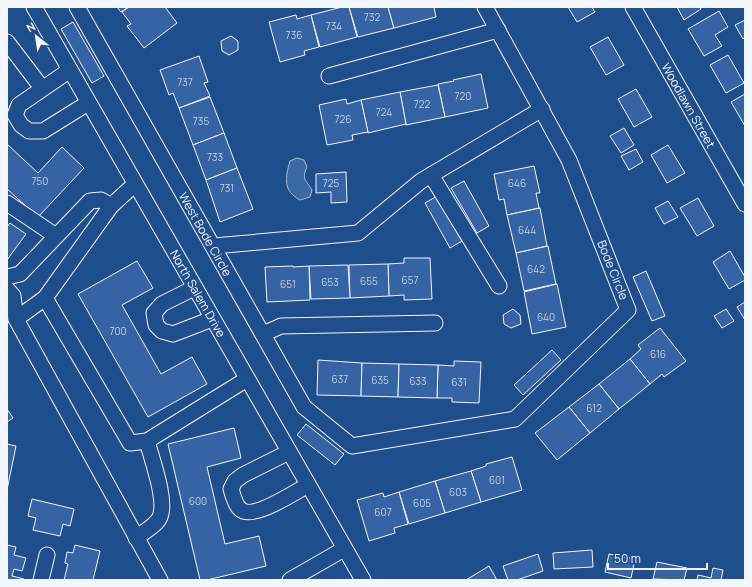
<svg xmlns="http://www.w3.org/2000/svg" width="752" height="587" font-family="Manrope,sans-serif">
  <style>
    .water { fill: #3b69a3; stroke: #a8bbd7 }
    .building { fill: #3563a3; stroke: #f2f6ff }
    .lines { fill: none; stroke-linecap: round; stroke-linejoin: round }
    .minor-casing { stroke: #f2f6ff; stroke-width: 17 }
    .minor { stroke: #1f4e8c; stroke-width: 15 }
    .labels { text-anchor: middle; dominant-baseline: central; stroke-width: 3; stroke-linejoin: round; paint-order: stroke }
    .number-label { font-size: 10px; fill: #c3d1e8 }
    .street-label { font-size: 12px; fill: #f2f6ff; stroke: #1f4e8c }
  </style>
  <rect width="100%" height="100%" fill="#1f4e8c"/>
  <path class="water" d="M297,158l7,2 3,7c-6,12 -1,13 5,23l-2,7 -10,3c-17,-9 -15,-22 -10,-39z"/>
  <g class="building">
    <polygon points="117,7 128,7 121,12"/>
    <polygon points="129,7 165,7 177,23 144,48 127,26 131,24 122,12"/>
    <polygon points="342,7 349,7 357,37 320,47 311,15"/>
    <polygon points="349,7 388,7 394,28 358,37"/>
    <polygon points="388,7 434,7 436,17 394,28"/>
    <polygon points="568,7 592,7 595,12 577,22"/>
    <polygon points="677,7 700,7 701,9 684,20"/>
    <polygon points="719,11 728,27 715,35 722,46 704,56 688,29"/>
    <polygon points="296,15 297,19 311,15 319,47 304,51 305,55 280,62 269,22"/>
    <polygon points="745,20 745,37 743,39 735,25"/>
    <polygon points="73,22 104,76 92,83 61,29"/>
    <polygon points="231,36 238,41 238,50 229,55 222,51 221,41"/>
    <polygon points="608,37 624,65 606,75 590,47"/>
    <polygon points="728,55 744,83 726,93 710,65"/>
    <polygon points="199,56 208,82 204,83 210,96 179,108 173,93 169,95 160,70"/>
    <polygon points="481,74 488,108 445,117 438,84 454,81 453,80"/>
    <polygon points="438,85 445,117 406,125 400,92"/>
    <polygon points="636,89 652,117 634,127 618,99"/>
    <polygon points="400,92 406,124 368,133 361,100"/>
    <polygon points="745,94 745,126 731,102"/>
    <polygon points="210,97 224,133 193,145 179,108"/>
    <polygon points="346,99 347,104 361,100 368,132 352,135 353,140 327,145 319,105"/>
    <polygon points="624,128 634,145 621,153 610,136"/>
    <polygon points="224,133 237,168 206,180 193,145"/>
    <polygon points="7,144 38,173 62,147 84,168 38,217 7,189"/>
    <polygon points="668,145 685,173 667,183 651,155"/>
    <polygon points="636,149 643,162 629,170 621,156"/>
    <polygon points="534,166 540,193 536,193 539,208 507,215 504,199 499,200 494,174"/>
    <polygon points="237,168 253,209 220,222 206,180"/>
    <polygon points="346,172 347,202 331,203 331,192 316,193 316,174"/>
    <polygon points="464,181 489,226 477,233 451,188"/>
    <polygon points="437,196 462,241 450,248 425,203"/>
    <polygon points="698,198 714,226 697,236 680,208"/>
    <polygon points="668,201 678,217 664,224 655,208"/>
    <polygon points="540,208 547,246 516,253 507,215"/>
    <polygon points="10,223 26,234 7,260 7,227"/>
    <polygon points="548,246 556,284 524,291 516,253"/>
    <polygon points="730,251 745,277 745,280 729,289 713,262"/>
    <polygon points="404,258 430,258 432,299 404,300 404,295 389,296 388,264 404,263"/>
    <polygon points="137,261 153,288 122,305 161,374 192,357 207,384 148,417 78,294"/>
    <polygon points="388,264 389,296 350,298 349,265"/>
    <polygon points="348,265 350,298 311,299 309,266"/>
    <polygon points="293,266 293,267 309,266 310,300 267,302 265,267"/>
    <polygon points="646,271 665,316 652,321 633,277"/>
    <polygon points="557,284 566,327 532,334 524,292"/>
    <polygon points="745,302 745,320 737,307"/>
    <polygon points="513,309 520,315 521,324 511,328 504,324 503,315"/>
    <polygon points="726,309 734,321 722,328 714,316"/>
    <polygon points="660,328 686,361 664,377 662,374 650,384 630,359 641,349 638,345"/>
    <polygon points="552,350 561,360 523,395 514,385"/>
    <polygon points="630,359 650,384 619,409 599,384"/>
    <polygon points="318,360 362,363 361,396 317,395"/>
    <polygon points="454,361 481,362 479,403 452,402 452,398 437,398 438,365 454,366"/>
    <polygon points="362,363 399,364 398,397 361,396"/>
    <polygon points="399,364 438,365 437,398 398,397"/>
    <polygon points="599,384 619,409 590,433 569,407"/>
    <polygon points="569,407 590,433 557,460 535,433"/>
    <polygon points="7,409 13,418 7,422"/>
    <polygon points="306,424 344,454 335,465 297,435"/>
    <polygon points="234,428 241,458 207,467 225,544 259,536 266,566 207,580 200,580 168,444"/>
    <polygon points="7,444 16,446 7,490"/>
    <polygon points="512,457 522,490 481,502 471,471 486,466 486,464"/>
    <polygon points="471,471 481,502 445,513 435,481"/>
    <polygon points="435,481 445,513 409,524 399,492"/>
    <polygon points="399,492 408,524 394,528 395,533 369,541 357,500 383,493 384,497"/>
    <polygon points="32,499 74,509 70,526 63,524 60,536 33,530 36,518 28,516"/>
    <polygon points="7,545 16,547 14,555 26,558 22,571 14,569 12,576 24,579 23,580 7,580"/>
    <polygon points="75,545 100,551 93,580 64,580 68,564 65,563 67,552 73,553"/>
    <polygon points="592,550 593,567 554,569 553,553"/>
    <polygon points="538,554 543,571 517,580 508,580 503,566"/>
    <polygon points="609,554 635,559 631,578 605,572"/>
    <polygon points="657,562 687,568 684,580 653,579"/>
    <polygon points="489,566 497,580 466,580"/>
    <polygon points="713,568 723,570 721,580 697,580 698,575 711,578"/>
  </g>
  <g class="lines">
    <defs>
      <g id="minor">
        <path id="s1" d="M34,7l329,573"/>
        <path id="s2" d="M77,7l227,400 48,39 163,-27 113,-109 -59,-150 -84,-153"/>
        <path id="s3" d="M633,7l112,197"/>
        <polyline points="7,42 42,88"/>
        <polyline points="70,70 19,105 15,115 21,125 29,131 43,131 88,103"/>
        <polyline points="329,76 498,30"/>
        <polyline points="431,175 499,286"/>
        <polyline points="7,203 56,236"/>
        <polyline points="214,246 358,233 421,181 542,109"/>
        <polyline points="7,277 20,274 90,201 101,200 111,206"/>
        <polyline points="194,288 162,304 154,313 156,325 162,331 173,334 212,319"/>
        <polyline points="7,289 13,296 16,319 160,580"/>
        <polyline points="45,298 130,443 147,441 247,379"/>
        <polyline points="16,319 45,298 111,206 135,184"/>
        <polyline points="263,334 281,326 435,323"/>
        <path d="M289,452l-46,23 -8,6 -4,8c2,6 4,16 9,20 12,12 55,-17 68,-24"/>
        <path d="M136,538c7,-6 20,-12 24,-21 7,-17 -8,-57 -13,-76"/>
        <polyline points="41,580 47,555"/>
        <polyline points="290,580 344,549"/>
      </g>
    </defs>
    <use href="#minor" class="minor-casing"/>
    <use href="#minor" class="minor"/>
  </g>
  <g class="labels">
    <g class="number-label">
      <text x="372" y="17">732</text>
      <text x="334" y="26">734</text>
      <text x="294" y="35">736</text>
      <text x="185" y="82">737</text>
      <text x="463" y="96">720</text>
      <text x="422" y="104">722</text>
      <text x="384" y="112">724</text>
      <text x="343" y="119">726</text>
      <text x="201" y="121">735</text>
      <text x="215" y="157">733</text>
      <text x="40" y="181">750</text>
      <text x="331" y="183">725</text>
      <text x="517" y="183">646</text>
      <text x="227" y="188">731</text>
      <text x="527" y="230">644</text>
      <text x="536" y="269">642</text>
      <text x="410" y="280">657</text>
      <text x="369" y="281">655</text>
      <text x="330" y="282">653</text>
      <text x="288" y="284">651</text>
      <text x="546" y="317">640</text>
      <text x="118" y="331">700</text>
      <text x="658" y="354">616</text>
      <text x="340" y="379">637</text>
      <text x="380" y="380">635</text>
      <text x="418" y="381">633</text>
      <text x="459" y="382">631</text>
      <text x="594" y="408">612</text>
      <text x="497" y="480">601</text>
      <text x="458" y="492">603</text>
      <text x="198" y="501">600</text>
      <text x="422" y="503">605</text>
      <text x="383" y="512">607</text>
    </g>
    <g class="street-label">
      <text stroke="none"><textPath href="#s3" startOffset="113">Woodlawn Street</textPath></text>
      <text stroke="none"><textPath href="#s2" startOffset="261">West Bode Circle</textPath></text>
      <text transform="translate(613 270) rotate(68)">Bode Circle</text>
      <text stroke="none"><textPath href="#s1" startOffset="330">North Salem Drive</textPath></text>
    </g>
  </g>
  <rect width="752" height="587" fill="none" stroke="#f2f6ff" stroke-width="16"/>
  <g transform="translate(36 36) rotate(330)" stroke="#1f4e8c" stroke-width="3" paint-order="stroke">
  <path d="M0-3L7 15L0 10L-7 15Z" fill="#f2f6ff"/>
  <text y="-6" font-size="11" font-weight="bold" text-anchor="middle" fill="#f2f6ff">N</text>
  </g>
  <path d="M608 563v6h99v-6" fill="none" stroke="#f2f6ff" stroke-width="2"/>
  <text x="614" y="563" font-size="12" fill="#f2f6ff" stroke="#1f4e8c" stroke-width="3" paint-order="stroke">50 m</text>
</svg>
